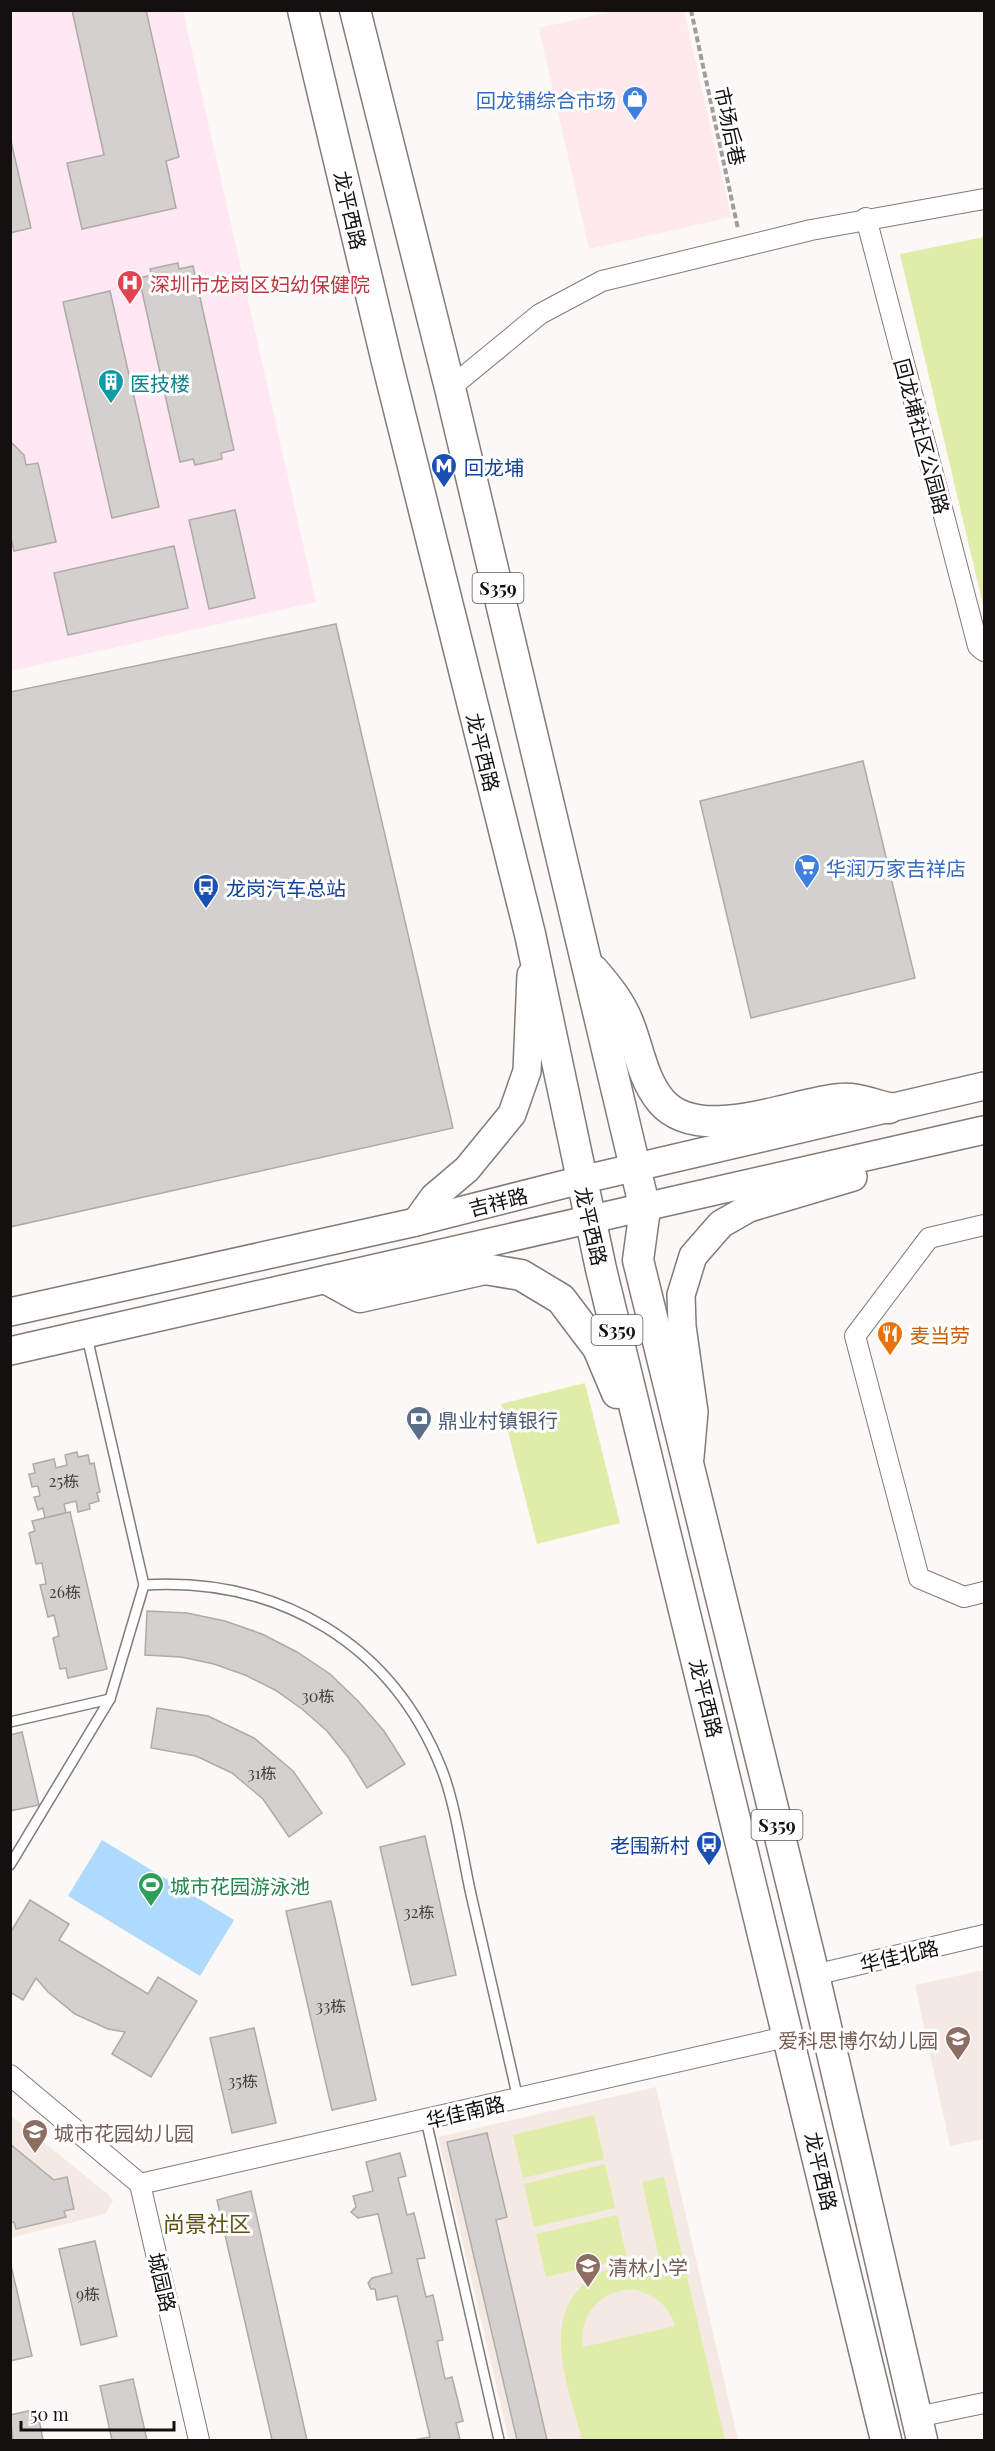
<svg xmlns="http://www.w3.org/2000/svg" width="995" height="2451" font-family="'Playfair Display','Noto Sans SC',serif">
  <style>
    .commercial { fill: #fee9ec }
    .built { fill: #f5eae3 }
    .medical { fill: #ffe7f3 }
    .green { fill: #dfeda8; fill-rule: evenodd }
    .water { fill: #aedafd }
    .building { fill: #d3d0cd; stroke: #aeaaa8; stroke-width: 1.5 }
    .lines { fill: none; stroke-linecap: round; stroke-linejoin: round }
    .lane-casing { stroke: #7f7c79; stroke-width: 12 }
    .street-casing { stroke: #7f7c79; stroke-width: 22 }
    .secondary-casing { stroke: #7f7c79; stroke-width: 30 }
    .primary-casing { stroke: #7f7c79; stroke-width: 33 }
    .path { stroke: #a09d9b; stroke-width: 4; stroke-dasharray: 6 3; stroke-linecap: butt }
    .lane { stroke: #fff; stroke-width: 9 }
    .street { stroke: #fff; stroke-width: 20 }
    .secondary { stroke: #fff; stroke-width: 27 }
    .primary { stroke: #fff; stroke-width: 30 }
    .labels { text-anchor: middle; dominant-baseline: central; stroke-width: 6; stroke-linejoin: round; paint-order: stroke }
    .number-label { font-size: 16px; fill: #42413f }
    .shield { fill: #fff; stroke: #595858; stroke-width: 1.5 }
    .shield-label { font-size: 18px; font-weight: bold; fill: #121110 }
    .shop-label { font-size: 20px; fill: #366cbe; stroke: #fff; text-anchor: end }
    .street-label { font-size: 20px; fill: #121110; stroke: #fff }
    .health-label { font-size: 20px; fill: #be3a42; stroke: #fff; text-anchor: start }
    .culture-label { font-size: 20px; fill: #0d838f; stroke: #fff; text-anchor: start }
    .transit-label { font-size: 20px; fill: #164399; stroke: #fff; text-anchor: start }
    .food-label { font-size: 20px; fill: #c56008; stroke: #fff; text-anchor: start }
    .service-label { font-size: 20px; fill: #4e5e75; stroke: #fff; text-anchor: start }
    .leisure-label { font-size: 20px; fill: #27864d; stroke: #fff; text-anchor: start }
    .education-label { font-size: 20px; fill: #785e54; stroke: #fff; text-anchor: start }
    .quarter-label { font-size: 22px; fill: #5f5012; stroke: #fff }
  </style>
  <rect width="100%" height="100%" fill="#fcf8f5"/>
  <polygon class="commercial" points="614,11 684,11 731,217 589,249 539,28"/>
  <g class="built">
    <polygon points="984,1970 984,2139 950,2146 915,1985"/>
    <polygon points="656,2087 738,2440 509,2440 438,2137"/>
    <polygon points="10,2115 109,2195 113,2201 105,2214 11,2238"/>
  </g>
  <polygon class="medical" points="10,11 183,11 316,602 11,671"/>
  <g class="green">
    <polygon points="984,237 984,609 900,254"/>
    <polygon points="585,1383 620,1523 537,1544 501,1404"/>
    <polygon points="594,2115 604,2159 523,2178 513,2135"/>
    <polygon points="605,2164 615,2208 534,2227 524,2184"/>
    <path d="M664,2177l61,263h-143c-12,-51 -45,-122 8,-161 23,-17 48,-14 73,-4l-21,-93zM631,2289c22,4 37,15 44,37l-92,21c-4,-33 16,-55 48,-58z"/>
    <polygon points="617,2215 627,2258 546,2277 536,2234"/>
  </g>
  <polygon class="water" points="102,1840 234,1920 200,1976 68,1896"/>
  <g class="building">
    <polygon points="72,10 146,10 179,157 166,161 176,208 82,229 67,163 104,155"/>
    <polygon points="10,137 31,228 10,233"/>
    <polygon points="178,263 179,269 193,266 234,450 221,453 222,459 195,465 193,459 180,462 139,278 152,275 150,269"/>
    <polygon points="110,291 159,507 112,518 63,302"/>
    <polygon points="10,441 24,455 26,465 38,463 56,542 14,551 10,534"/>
    <polygon points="235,510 255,598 209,609 189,520"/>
    <polygon points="174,546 188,608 68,635 54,573"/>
    <polygon points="336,624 453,1128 10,1227 10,692"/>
    <polygon points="863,761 915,978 751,1018 700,801"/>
    <polygon points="77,1452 78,1457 88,1455 90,1464 94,1463 100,1492 97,1493 99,1501 89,1504 90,1509 78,1512 76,1501 64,1504 66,1513 45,1518 43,1508 38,1510 34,1497 40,1496 38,1486 32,1487 29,1474 35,1473 33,1464 54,1459 56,1468 67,1465 65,1455"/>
    <polygon points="70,1512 107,1669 68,1678 66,1668 60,1669 53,1638 59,1636 54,1615 48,1617 40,1585 46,1584 42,1563 36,1564 29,1533 35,1531 32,1521"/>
    <polygon points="147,1611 187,1613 225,1621 262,1634 297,1652 330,1674 358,1701 384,1731 405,1764 367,1788 348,1757 327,1731 302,1709 275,1690 245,1675 214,1664 181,1657 145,1655"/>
    <polygon points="157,1708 208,1716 254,1738 293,1771 322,1813 289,1837 263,1799 232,1773 196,1756 151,1748"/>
    <polygon points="22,1732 39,1805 10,1811 10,1735"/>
    <polygon points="425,1836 456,1975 412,1985 380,1847"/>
    <polygon points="30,1900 69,1924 59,1940 148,1994 158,1977 197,2001 151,2077 112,2054 125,2032 108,2029 75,2014 48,1992 36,1978 23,2000 10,1992 10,1933"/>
    <polygon points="331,1901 376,2100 332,2110 286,1911"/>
    <polygon points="254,2028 276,2123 232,2133 210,2038"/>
    <polygon points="487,2133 507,2217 496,2220 547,2440 517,2440 447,2142"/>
    <polygon points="10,2144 54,2180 67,2177 74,2209 64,2211 66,2217 16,2229 14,2222 10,2223"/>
    <polygon points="400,2153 406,2176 398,2178 407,2215 414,2213 425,2258 417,2259 426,2297 433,2295 443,2340 437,2341 445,2379 452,2377 463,2421 456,2423 460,2440 414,2440 430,2437 397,2296 377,2300 375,2289 371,2289 368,2283 372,2278 392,2273 378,2214 358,2218 351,2212 356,2207 353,2196 373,2191 366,2162"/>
    <polygon points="251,2191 307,2440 272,2440 217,2200"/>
    <polygon points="95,2241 117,2336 81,2345 59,2249"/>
    <polygon points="10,2261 32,2356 10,2361"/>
    <polygon points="133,2379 147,2440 112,2440 100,2386"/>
    <polygon points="37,2409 43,2440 13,2440 10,2415"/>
  </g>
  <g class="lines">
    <defs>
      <g id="lane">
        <path d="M87,1337l57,248c135,-8 248,58 298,185 14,36 21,90 30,129 15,66 31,133 46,200"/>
        <polyline points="10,1722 110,1699"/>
        <polyline points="10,1865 110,1699 144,1585"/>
        <polyline points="426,2120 499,2440"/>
      </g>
      <g id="street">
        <polyline points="866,218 978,646 984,651"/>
        <polyline points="450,388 540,314 602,281 811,230 984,199"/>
        <polyline points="984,1225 929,1238 855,1336 919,1578 964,1597 984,1592"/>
        <polyline points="814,1975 984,1935"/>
        <polyline points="10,2075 140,2184 199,2440"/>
        <polyline points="140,2184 790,2036"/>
        <polyline points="917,2417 984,2403"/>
      </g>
      <g id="secondary">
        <polyline points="416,1222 434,1197 467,1169 512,1114 527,1071 531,975"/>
        <polyline points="10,1312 416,1222 581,1180 984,1086"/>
        <polyline points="10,1351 984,1130"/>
        <polyline points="690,1457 694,1412 682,1326 681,1295 693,1256 721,1224 749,1208 853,1177"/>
      </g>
      <g id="primary">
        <polyline points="303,10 387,362 530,934 601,1269 886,2440"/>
        <polyline points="355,10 450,388 624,1121 645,1209 638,1260 814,1975 922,2440"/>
        <path d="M593,970c14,16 27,32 35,52 11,27 14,56 33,79 38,45 131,2 179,-2 16,-2 34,6 49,9"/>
        <polyline points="329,1280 360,1297 485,1269 521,1275 561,1299 598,1348 617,1393"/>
      </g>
    </defs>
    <use href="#lane" class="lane-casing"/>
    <use href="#street" class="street-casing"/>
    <use href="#secondary" class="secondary-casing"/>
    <use href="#primary" class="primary-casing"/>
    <polyline class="path" points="691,10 738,229"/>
    <use href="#lane" class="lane"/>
    <use href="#street" class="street"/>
    <use href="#secondary" class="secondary"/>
    <use href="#primary" class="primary"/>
  </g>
  <defs>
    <symbol id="shop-pin" viewBox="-11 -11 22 30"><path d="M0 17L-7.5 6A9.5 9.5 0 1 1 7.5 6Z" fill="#3f7fe0" stroke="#fff"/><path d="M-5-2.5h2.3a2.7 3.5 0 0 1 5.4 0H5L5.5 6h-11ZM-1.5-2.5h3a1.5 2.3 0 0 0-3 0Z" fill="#fff"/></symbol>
    <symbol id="hospital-pin" viewBox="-11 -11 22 30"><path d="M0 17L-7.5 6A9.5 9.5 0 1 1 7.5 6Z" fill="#e0444e" stroke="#fff"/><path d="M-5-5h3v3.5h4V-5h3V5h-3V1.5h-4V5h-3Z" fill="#fff"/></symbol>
    <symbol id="building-pin" viewBox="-11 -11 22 30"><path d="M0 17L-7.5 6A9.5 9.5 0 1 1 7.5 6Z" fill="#0f9aa8" stroke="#fff"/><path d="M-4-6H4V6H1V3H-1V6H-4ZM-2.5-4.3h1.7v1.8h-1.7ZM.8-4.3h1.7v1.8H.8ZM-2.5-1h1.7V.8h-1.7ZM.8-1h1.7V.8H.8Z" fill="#fff"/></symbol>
    <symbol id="metro-pin" viewBox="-11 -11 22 30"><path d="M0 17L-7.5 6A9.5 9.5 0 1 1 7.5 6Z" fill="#1a4fb4" stroke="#fff"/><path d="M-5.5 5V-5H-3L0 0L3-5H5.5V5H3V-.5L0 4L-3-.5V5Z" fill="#fff"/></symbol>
    <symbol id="supermarket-pin" viewBox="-11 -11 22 30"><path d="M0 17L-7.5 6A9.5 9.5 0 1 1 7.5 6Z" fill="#3f7fe0" stroke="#fff"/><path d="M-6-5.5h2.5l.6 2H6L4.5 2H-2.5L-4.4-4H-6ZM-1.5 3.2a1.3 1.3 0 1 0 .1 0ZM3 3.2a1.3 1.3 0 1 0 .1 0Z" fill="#fff"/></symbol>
    <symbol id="bus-pin" viewBox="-11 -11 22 30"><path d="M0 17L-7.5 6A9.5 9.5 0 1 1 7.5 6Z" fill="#1a4fb4" stroke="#fff"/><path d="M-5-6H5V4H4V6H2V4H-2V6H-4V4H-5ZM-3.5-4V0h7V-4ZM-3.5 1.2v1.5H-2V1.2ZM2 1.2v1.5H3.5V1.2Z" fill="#fff"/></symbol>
    <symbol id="restaurant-pin" viewBox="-11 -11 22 30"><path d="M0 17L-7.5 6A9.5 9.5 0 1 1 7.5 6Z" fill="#e8710a" stroke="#fff"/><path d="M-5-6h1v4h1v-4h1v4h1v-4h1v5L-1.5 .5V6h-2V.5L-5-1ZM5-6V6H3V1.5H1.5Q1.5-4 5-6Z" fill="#fff"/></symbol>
    <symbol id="bank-pin" viewBox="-11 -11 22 30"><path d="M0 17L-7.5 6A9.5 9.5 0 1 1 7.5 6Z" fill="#5c6f8a" stroke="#fff"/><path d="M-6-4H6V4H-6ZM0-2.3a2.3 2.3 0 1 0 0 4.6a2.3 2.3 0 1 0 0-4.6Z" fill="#fff"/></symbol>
    <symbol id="stadium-pin" viewBox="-11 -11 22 30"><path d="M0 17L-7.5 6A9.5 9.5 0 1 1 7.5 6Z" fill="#2e9e5b" stroke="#fff"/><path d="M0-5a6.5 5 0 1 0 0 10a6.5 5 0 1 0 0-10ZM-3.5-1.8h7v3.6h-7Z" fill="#fff"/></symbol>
    <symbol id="school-pin" viewBox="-11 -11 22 30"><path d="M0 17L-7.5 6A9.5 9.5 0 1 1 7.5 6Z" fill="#8d6e63" stroke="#fff"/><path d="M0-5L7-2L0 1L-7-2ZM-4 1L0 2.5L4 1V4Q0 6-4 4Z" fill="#fff"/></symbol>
  </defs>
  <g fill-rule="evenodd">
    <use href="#shop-pin" x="620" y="84" width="30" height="40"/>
    <use href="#hospital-pin" x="115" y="268" width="30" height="40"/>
    <use href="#building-pin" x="96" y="367" width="30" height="40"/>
    <use href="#metro-pin" x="429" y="451" width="30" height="40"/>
    <use href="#supermarket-pin" x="792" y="852" width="30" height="40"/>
    <use href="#bus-pin" x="191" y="872" width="30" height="40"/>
    <use href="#restaurant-pin" x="875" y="1319" width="30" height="40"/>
    <use href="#bank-pin" x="404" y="1404" width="30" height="40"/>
    <use href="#bus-pin" x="694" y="1829" width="30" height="40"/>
    <use href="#stadium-pin" x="136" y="1870" width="30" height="40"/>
    <use href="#school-pin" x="943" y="2024" width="30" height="40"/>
    <use href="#school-pin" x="20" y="2117" width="30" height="40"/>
    <use href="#school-pin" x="573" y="2251" width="30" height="40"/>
  </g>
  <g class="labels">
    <g class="number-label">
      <text x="64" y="1480">25栋</text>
      <text x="65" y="1591">26栋</text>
      <text x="318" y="1695">30栋</text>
      <text x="262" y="1772">31栋</text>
      <text x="419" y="1911">32栋</text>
      <text x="331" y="2005">33栋</text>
      <text x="243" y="2080">35栋</text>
      <text x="88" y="2293">9栋</text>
    </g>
    <g class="shield">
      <rect x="472.5" y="573" width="51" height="30" rx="4.5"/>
      <rect x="591.5" y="1315" width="51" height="30" rx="4.5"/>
      <rect x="751.5" y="1810" width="51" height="30" rx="4.5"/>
    </g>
    <g class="shield-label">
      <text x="498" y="588">S359</text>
      <text x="617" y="1330">S359</text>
      <text x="777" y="1825">S359</text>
    </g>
    <g class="shop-label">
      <text x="616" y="99">回龙铺综合市场</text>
      <text x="826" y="867" text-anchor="start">华润万家吉祥店</text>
    </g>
    <g class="street-label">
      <text transform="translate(731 126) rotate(78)">市场后巷</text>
      <text transform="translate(351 210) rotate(77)">龙平西路</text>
      <text transform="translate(923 436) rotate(75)">回龙埔社区公园路</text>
      <text transform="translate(484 752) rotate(76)">龙平西路</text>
      <text transform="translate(498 1201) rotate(-14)">吉祥路</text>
      <text transform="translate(592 1226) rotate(77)">龙平西路</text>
      <text transform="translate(707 1698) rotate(76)">龙平西路</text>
      <text transform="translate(899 1955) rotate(-13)">华佳北路</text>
      <text transform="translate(465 2111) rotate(-13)">华佳南路</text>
      <text transform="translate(822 2171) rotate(77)">龙平西路</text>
      <text transform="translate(163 2282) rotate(77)">城园路</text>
    </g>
    <g class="health-label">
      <text x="150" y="283">深圳市龙岗区妇幼保健院</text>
    </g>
    <g class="culture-label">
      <text x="130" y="382">医技楼</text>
    </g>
    <g class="transit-label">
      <text x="464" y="466">回龙埔</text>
      <text x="226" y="887">龙岗汽车总站</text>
      <text x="690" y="1844" text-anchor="end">老围新村</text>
    </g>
    <g class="food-label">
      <text x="910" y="1334">麦当劳</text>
    </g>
    <g class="service-label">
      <text x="438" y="1419">鼎业村镇银行</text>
    </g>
    <g class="leisure-label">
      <text x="170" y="1885">城市花园游泳池</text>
    </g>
    <g class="education-label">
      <text x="938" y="2039" text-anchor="end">爱科思博尔幼儿园</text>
      <text x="54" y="2132">城市花园幼儿园</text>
      <text x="608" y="2266">清林小学</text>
    </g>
    <g class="quarter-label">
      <text x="207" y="2223">尚景社区</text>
    </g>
  </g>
  <rect width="995" height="2451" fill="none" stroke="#121110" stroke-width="24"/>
  <path d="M21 2421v9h153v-9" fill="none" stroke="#121110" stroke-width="3"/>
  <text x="30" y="2421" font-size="18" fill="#121110" stroke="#ffffff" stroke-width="4.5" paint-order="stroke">50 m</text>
</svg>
